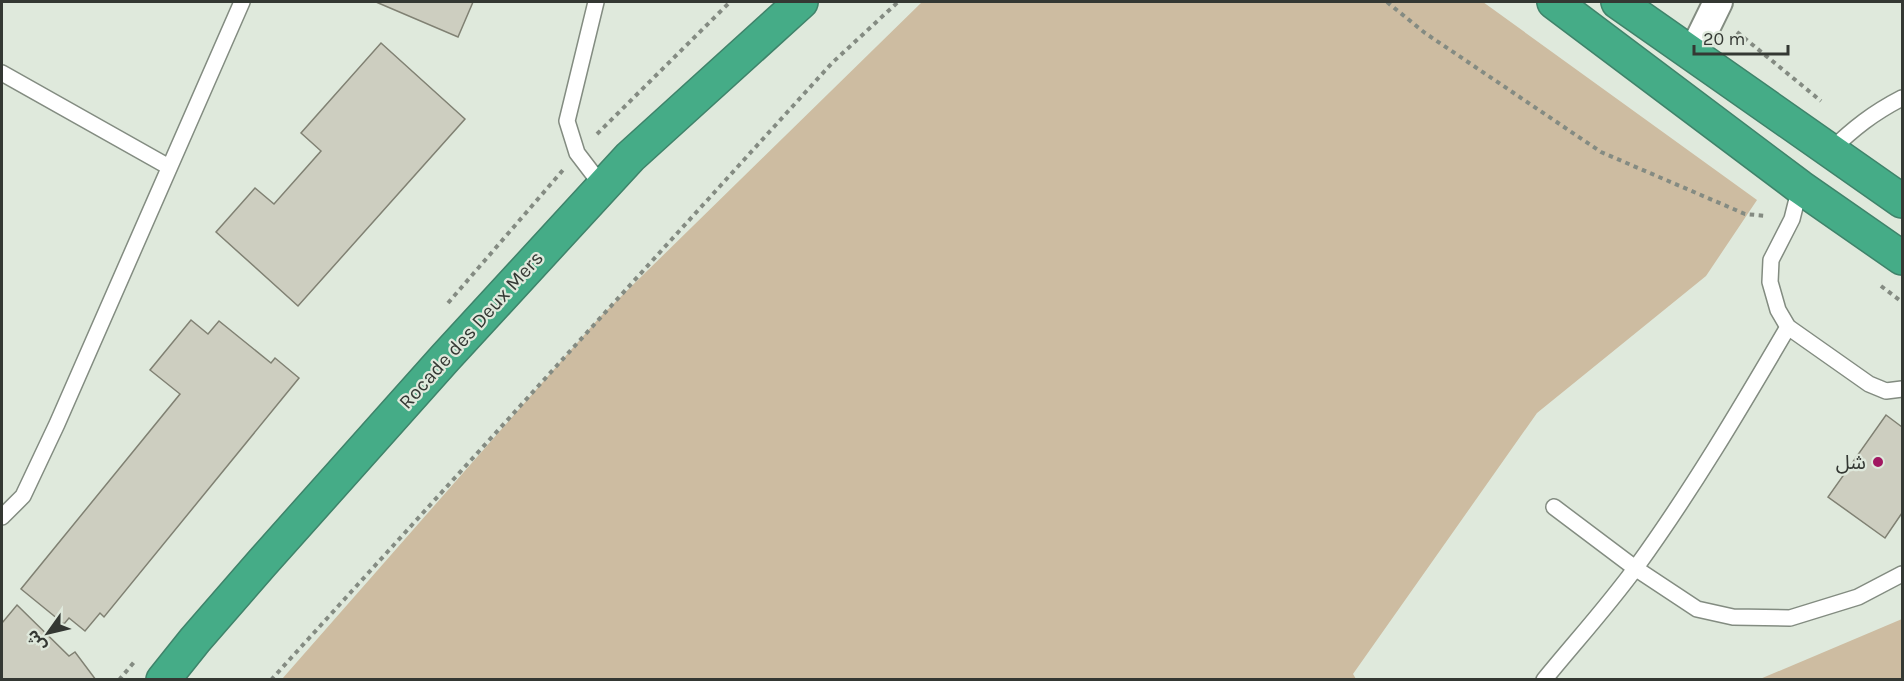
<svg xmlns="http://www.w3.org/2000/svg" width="1904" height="681" font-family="Karla,'Noto Sans Arabic',sans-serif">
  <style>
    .green { fill: #cdbca1 }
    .building { fill: #cdcec0; stroke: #808173; stroke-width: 1.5 }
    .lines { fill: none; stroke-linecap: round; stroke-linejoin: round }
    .lane-casing { stroke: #838c81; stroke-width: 18 }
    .street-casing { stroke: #838c81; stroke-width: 32 }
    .highway-casing { stroke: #3f836a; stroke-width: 36 }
    .path { stroke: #848b82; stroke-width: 4; stroke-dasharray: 4.5 4.5; stroke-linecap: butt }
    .lane { stroke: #fff; stroke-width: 15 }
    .street { stroke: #fff; stroke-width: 28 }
    .highway { stroke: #45ac87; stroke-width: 33 }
    .poi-dot { fill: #a11761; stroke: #dfe9dc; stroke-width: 2 }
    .labels { text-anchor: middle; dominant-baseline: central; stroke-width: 4.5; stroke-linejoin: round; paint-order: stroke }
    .street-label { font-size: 20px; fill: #343833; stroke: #dfe9dc }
    .poi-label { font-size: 20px; fill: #343833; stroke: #dfe9dc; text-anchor: end }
  </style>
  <rect width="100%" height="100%" fill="#dfe9dc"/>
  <g class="green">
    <polygon points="922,2 1483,2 1757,200 1706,276 1537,413 1353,674 1356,679 282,679 600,317"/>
    <polygon points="1902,619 1902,679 1760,679"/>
  </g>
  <g class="building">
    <polygon points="376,2 473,2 458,37"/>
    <polygon points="381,43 465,119 298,306 216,232 255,188 274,204 321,151 301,133"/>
    <polygon points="191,320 208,334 219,321 271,363 275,358 299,378 104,617 100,613 85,631 69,618 64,624 21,589 180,394 150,370"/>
    <polygon points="1886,415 1902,427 1902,513 1885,538 1828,497"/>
    <polygon points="17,605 69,656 75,652 96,680 2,680 2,623"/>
  </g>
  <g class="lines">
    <defs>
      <g id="lane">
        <polyline points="596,2 567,121 577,153 603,187"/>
        <polyline points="2,73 169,167"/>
        <path d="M1830,151c24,-23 43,-38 72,-53"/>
        <polyline points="1800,187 1792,219 1771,260 1770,282 1778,310 1788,327 1869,384 1886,391 1902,389"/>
        <polyline points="1554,507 1635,568 1697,609 1733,617 1790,618 1858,597 1902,574"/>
        <polyline points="2,517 23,496 57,424 242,2"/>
        <path d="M1544,680c31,-38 64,-74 93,-114 55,-76 103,-157 151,-239"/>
      </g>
      <polyline id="street" points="1693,53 1718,2"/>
      <g id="highway">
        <polyline points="1554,2 1800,187 1902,258"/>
        <polyline points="1618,2 1902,201"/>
        <polyline points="163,680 195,640 262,563 445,358 630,157 801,2"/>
      </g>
    </defs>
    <use href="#lane" class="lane-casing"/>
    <use href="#street" class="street-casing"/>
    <use href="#highway" class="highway-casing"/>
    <g class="path">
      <polyline points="1387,2 1425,33 1601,152 1745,214 1767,216"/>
      <polyline points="1737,32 1821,101"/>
      <polyline points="597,134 730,2"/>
      <polyline points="1881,286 1902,302"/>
      <polyline points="448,303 563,170"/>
      <polyline points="119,680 135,661"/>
      <polyline points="271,680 832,63 898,2"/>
    </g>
    <use href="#lane" class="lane"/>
    <use href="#street" class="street"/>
    <use href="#highway" class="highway"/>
  </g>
  <circle class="poi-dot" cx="1878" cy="462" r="6"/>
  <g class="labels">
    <g class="street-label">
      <text transform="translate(471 330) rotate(-48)">Rocade des Deux Mers</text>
    </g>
    <g class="poi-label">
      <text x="1866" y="462">شل</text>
    </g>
  </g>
  <rect width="1904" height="681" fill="none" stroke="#343833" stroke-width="6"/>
  <g transform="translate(48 633) rotate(236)" stroke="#dfe9dc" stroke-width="4.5" paint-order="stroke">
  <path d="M0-4.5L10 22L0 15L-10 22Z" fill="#343833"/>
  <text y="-9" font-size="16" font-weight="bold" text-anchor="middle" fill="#343833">ش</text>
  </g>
  <path d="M1694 45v9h94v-9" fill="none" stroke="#343833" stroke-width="3"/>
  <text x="1703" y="45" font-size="18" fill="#343833" stroke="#dfe9dc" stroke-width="4.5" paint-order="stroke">20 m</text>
</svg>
